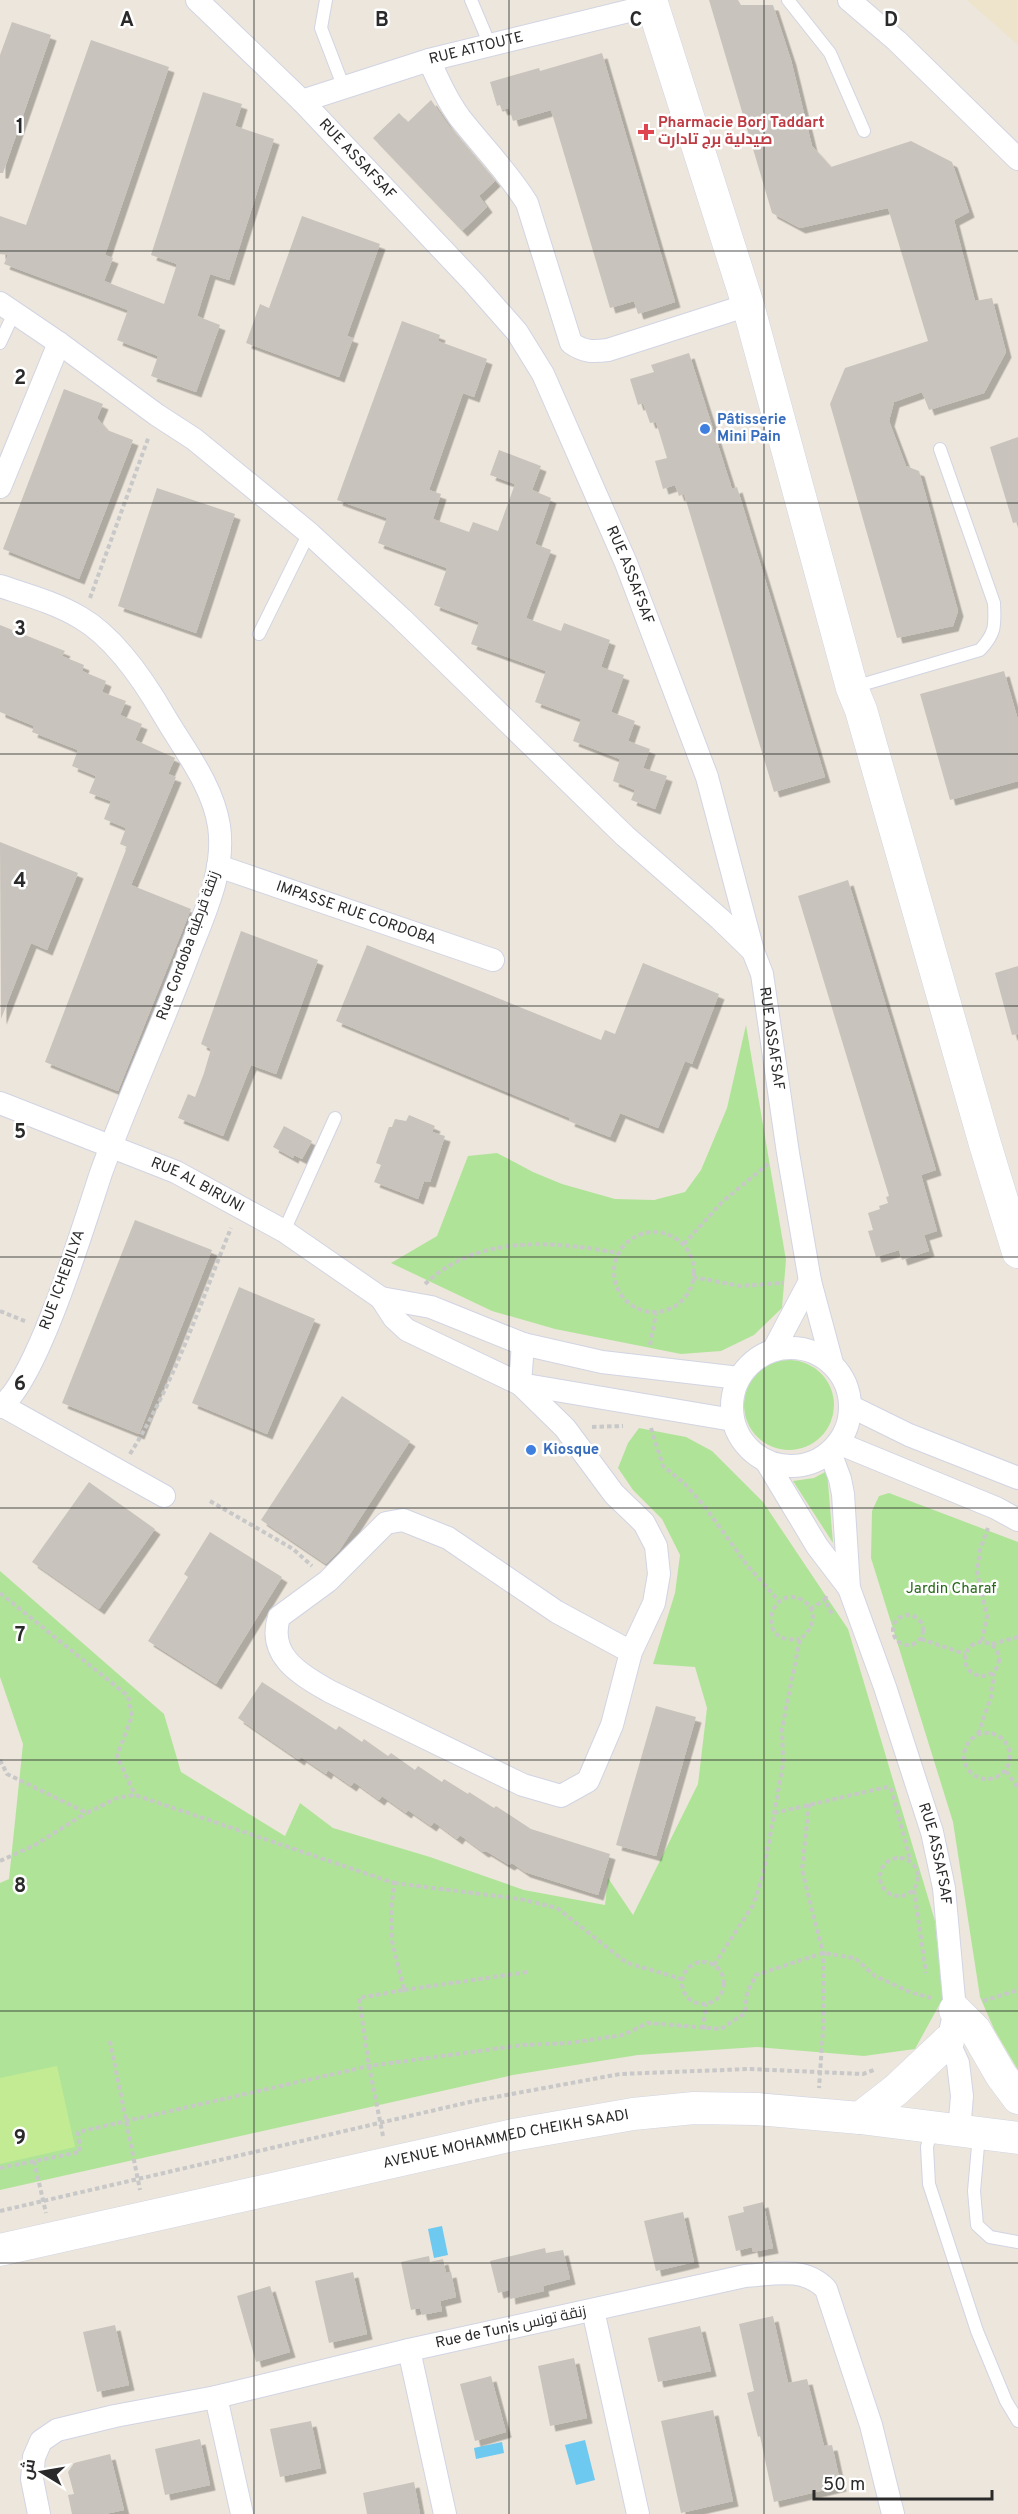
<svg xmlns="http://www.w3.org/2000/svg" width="1018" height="2514" font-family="Overpass,Cairo,sans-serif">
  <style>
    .education { fill: #eee4cb }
    .green { fill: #afe498 }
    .pitch { fill: #c3eb93 }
    .water { fill: #6dc9f0 }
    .building { fill: #c8c3bc; filter: url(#shadow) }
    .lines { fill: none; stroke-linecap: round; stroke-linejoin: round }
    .service-casing { stroke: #d1d4e3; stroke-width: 14 }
    .minor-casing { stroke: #d1d4e3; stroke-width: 24 }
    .secondary-casing { stroke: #d1d4e3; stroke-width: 33 }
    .path { stroke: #c8c8c8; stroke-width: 4; stroke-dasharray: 4.5 3; stroke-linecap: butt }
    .service { stroke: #fff; stroke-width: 12 }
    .minor { stroke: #fff; stroke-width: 22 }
    .secondary { stroke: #fff; stroke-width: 32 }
    .grid { fill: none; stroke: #2a2a2a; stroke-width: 1.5; stroke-opacity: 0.55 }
    .health-dot { fill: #e0444e; stroke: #fff; stroke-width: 2 }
    .shop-dot { fill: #3f7fe0; stroke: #fff; stroke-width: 2 }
    .labels { text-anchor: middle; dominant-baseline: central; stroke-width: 5; stroke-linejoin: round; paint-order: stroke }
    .street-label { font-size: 15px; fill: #2a2a2a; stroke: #fff }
    .health-label { font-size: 15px; font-weight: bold; fill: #be3a42; stroke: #fff; text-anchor: start }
    .shop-label { font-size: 15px; font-weight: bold; fill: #366cbe; stroke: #fff; text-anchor: start }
    .park-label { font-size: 15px; fill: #276919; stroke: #fff }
    .grid-label { font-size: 20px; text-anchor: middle; font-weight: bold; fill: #2a2a2a; stroke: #fff; stroke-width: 5; stroke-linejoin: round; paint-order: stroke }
  </style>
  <defs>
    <filter id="shadow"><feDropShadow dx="5.5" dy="5.5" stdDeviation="0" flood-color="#0004"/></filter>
  </defs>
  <rect width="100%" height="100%" fill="#ede6dc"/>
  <polygon class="education" points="967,0 1018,0 1018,45"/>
  <g class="green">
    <polygon points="746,1025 786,1260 782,1308 754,1335 721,1351 681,1354 555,1329 492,1311 391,1263 437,1236 468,1156 497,1153 533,1172 562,1184 615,1199 654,1200 685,1192 701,1170 727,1108"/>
    <circle cx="789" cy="1405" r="45"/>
    <polygon points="639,1428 686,1437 712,1451 763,1502 848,1629 935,1921 943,1998 915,2049 864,2056 757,2047 638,2055 513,2075 0,2190 0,1883 9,1879 23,1744 0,1677 0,1571 164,1714 181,1772 285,1836 300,1803 333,1828 430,1857 524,1890 605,1905 608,1878 633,1915 698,1784 707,1708 695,1667 653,1664 675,1593 680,1555 662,1519 633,1490 618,1468 628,1443"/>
    <polygon points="827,1471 833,1543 793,1481 814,1478"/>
    <polygon points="889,1493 1018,1542 1018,2070 994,2029 980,1997 953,1822 871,1558 872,1511 879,1496"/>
  </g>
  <polygon class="pitch" points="57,2066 75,2147 0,2164 0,2078"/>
  <g class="water">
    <polygon points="442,2226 448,2255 434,2258 428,2229"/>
    <polygon points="585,2440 595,2480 576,2485 565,2445"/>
    <polygon points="502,2442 504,2453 476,2459 474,2448"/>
  </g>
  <g class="building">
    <polygon points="709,0 738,0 741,5 773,5 791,60 812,146 831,167 911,141 952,162 969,212 954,220 975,301 992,298 1006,352 984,393 929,410 922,392 894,402 889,421 906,466 919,471 958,611 953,626 897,638 830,404 845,368 928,341 888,208 800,228 772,213"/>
    <polygon points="12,22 51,35 3,173 0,173 0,55"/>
    <polygon points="91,40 169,67 105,255 113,258 104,281 164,304 177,264 151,255 203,92 242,104 235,126 274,139 229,280 210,274 197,316 220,325 196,392 151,376 158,356 117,340 128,310 4,264 8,255 0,254 0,216 26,225"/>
    <polygon points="602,53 675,302 638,314 634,301 610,308 551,110 513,121 509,108 502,110 500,105 497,106 490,82 539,68 540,71"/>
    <polygon points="431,100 449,126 495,181 479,196 487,207 462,231 373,138 399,113 408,122"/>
    <polygon points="302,216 380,244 347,336 353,338 339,377 246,343 260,304 269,308"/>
    <polygon points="402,321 440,335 438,341 487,359 474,397 463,393 429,490 441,494 433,519 469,532 473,522 498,531 515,484 490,475 499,450 541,466 532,490 551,498 535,544 551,550 526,618 561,631 564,623 610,640 601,667 624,675 611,712 635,721 628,741 650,749 643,768 667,776 655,809 631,800 635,790 613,781 620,759 573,741 581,719 535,702 546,671 471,644 479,622 434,605 447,568 378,543 387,518 337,500"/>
    <polygon points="689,353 732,489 737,487 825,777 774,792 684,494 679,496 675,485 663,489 655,461 667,458 656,422 650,423 643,403 638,405 630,379 654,372 651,365"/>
    <polygon points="64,389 103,404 97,418 107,430 133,440 79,579 3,549"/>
    <polygon points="1018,437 1018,522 1013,523 990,447"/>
    <polygon points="157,488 235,514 196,633 118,606"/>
    <polygon points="0,625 65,651 62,656 84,665 82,671 106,681 102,692 126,701 120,715 142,724 135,740 175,758 168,774 176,777 131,885 191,909 118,1091 45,1062 127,847 120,844 126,828 104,819 111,801 89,793 96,776 72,766 78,750 32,732 34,726 0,712"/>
    <polygon points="1004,671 1018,720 1018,781 950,800 920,694"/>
    <polygon points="0,842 78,873 47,950 31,943 1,1019"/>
    <polygon points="848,880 936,1170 921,1175 937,1231 924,1235 929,1251 902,1260 899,1250 876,1257 868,1231 873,1230 868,1213 880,1209 879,1206 888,1203 886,1197 889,1196 798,896"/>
    <polygon points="241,931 318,960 276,1074 251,1065 223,1136 178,1118 188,1094 195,1097 204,1073 211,1049 201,1044"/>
    <polygon points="367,945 601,1040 605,1030 615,1034 643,963 719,994 692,1064 685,1061 658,1128 620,1113 610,1137 569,1121 570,1118 336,1021"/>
    <polygon points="1018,966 1018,1034 1012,1035 995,973"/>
    <polygon points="409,1115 435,1126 432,1132 445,1136 430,1182 424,1181 418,1199 374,1182 381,1165 376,1163 389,1127 392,1127 395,1119 406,1121"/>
    <polygon points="284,1126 312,1141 302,1159 294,1155 293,1158 273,1147"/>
    <polygon points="135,1220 212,1250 139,1434 62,1403"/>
    <polygon points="239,1287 315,1319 267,1434 192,1403"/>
    <polygon points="342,1396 410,1441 339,1551 326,1564 261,1520"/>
    <polygon points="89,1482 155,1529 99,1609 32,1562"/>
    <polygon points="210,1532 282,1577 216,1684 148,1641 188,1577 184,1574"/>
    <polygon points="262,1682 336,1730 339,1726 362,1742 364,1739 388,1756 391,1753 415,1770 418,1766 442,1782 444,1779 468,1794 469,1792 494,1808 496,1806 531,1829 610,1854 598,1895 525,1872 512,1863 509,1865 486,1851 483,1852 460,1835 457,1839 434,1822 431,1826 408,1810 406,1813 382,1796 379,1800 354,1782 351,1786 328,1770 326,1774 301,1757 299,1760 238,1718"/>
    <polygon points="656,1706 696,1717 656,1856 616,1845"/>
    <polygon points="763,2202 773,2248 753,2252 752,2247 736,2251 728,2216 744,2212 743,2207"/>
    <polygon points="683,2212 694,2262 656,2271 644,2221"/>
    <polygon points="545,2248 546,2253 563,2250 570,2279 543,2286 544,2291 510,2299 509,2290 498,2293 490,2261"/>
    <polygon points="429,2256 430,2262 443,2259 446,2273 451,2272 456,2297 440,2301 442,2311 422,2315 420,2308 411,2310 401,2262"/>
    <polygon points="353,2272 367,2334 329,2343 315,2281"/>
    <polygon points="270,2286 290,2352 256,2362 237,2296"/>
    <polygon points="773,2316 788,2383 807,2379 824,2446 832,2445 841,2486 774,2502 760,2436 758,2437 747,2393 754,2391 739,2324"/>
    <polygon points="115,2325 129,2385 97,2392 83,2332"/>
    <polygon points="700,2326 711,2371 658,2382 648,2338"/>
    <polygon points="574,2358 587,2418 550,2426 538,2366"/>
    <polygon points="491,2376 506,2432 475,2441 460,2384"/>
    <polygon points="713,2410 733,2501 681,2513 661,2421"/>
    <polygon points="311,2421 321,2468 280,2477 270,2429"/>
    <polygon points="200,2439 210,2485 165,2495 155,2449"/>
    <polygon points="110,2454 124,2510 105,2514 72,2514 68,2495 74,2494 68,2472 74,2463"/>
    <polygon points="414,2482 420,2514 367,2514 363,2493"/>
  </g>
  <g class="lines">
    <defs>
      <g id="service">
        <polyline points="326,0 321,28 344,88"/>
        <polyline points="471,0 490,45"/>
        <polyline points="788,0 830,53 864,131"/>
        <polyline points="0,343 14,313"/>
        <polyline points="259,634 309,533"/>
        <path d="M854,687l126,-37c16,-17 15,-25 14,-47l-54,-154"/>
        <polyline points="284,1231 335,1118"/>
        <polyline points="932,2128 927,2147 929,2184 977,2331 1006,2401 1018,2421"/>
        <polyline points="979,2135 974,2191 977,2225 990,2237 1018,2242"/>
      </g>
      <g id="minor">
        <path id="s1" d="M197,0l105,101 171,181 44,50 26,42 83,189 81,214 46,174 9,23 26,179 22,128 22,82"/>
        <polyline points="849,0 897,41 1018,159"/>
        <path d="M429,60c9,20 18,40 31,58 22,28 48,54 67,85l44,140c13,9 21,9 37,7l140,-45"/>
        <path id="s2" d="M302,101l127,-41 224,-55"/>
        <polyline points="0,303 59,343 157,415 194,439 309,533 402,619 625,836 720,919 752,950"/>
        <polyline points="0,487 59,343"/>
        <path d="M0,586c27,9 56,17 81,32 34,20 65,66 84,99 20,34 48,69 54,109 7,46 -17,92 -33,135 -27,71 -59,140 -85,212 -16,48 -64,209 -101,234"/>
        <path id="s3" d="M218,866l275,94"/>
        <path id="s4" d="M0,1103l176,69 108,59 97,67 13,20 13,12 113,54 213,36"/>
        <polyline points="381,1298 431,1307 523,1344 602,1362 739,1378"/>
        <path d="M523,1344l-3,40 45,44 49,66 30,29 12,23 3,28 -5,29 -23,49 -19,73 -24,56 -27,15 -38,-11 -194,-94c-29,-17 -62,-35 -50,-74l49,-36 58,-58 17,-3 45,18 109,74 74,40"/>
        <circle cx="791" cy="1407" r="59"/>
        <polyline points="774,1349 810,1281"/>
        <polyline points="3,1406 164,1496"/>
        <polyline points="850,1406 909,1435 1018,1478"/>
        <polyline points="838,1443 996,1508 1018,1520"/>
        <path id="s5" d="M830,1452l10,27 3,15 6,94 36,99 47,145 12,56 11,122 -7,31 10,22 4,33 -3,35"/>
        <polyline points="766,1461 817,1546 849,1588"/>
        <polyline points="593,2310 638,2514"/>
        <polyline points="409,2350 445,2514"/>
        <polyline points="216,2397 242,2514"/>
        <path d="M39,2514l-7,-35 2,-22 7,-16 16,-11 58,-14 101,-19 193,-47 336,-74c28,-2 59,-10 81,13l45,136 22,89"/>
      </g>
      <g id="secondary">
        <polyline points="651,0 748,305 852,688 861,710 985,1144 1018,1252"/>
        <polyline points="955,2010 975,2030 1001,2075 1018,2098"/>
        <polyline points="860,2118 896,2090 948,2041"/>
        <path id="s6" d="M0,2250l513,-115 120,-21 61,-6 63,1 103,9 158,20"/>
      </g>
    </defs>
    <use href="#service" class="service-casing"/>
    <use href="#minor" class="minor-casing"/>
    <use href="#secondary" class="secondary-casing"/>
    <g class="path">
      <polyline points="90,598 149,436"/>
      <circle cx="654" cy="1272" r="40"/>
      <polyline points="684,1244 722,1202 768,1164"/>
      <polyline points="693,1277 740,1286 783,1283"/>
      <path d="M425,1284c53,-50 127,-43 194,-31"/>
      <polyline points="0,1311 27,1322"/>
      <polyline points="650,1345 656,1314"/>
      <polyline points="592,1427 623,1426"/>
      <polyline points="651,1428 663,1466 685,1484 705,1507 747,1565 779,1601"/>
      <path d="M130,1454c44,-70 70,-150 101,-226"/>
      <polyline points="210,1501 293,1549 312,1566"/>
      <polyline points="0,1593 128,1696 132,1716 117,1756 135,1795"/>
      <polyline points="826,1596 825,1600 833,1616"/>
      <polyline points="810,1609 825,1600"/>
      <circle cx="908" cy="1630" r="15"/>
      <polyline points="921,1639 965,1654"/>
      <polyline points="982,1641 987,1616 977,1572 980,1550 988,1528"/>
      <circle cx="982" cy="1659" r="17"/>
      <polyline points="992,1644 1018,1637"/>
      <circle cx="987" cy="1756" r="23"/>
      <polyline points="978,1734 991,1697 994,1673"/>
      <polyline points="0,1760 7,1774 87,1813 117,1798 135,1795 394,1883 391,1913 392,1941 404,1990 359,1998 369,2066 383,2136"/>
      <polyline points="1006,1771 1018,1788"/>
      <polyline points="891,1788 910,1860"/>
      <polyline points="809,1804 802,1870 823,1953 823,2030 819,2088"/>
      <polyline points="774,1813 891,1786"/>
      <circle cx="899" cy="1877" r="19"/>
      <polyline points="0,1861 35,1845 86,1813"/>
      <polyline points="394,1883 520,1899 557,1908 627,1963 682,1979"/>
      <polyline points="914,1890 926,1973"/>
      <circle cx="703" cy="1983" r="21"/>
      <path d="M714,1965l39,-60 10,-30 20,-111 -1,-36 18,-89c13,-9 19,-27 4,-38 -32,-21 -53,45 -4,38"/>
      <polyline points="404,1990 528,1972"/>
      <polyline points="983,2001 1018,1990"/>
      <polyline points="703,2029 706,2004"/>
      <polyline points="110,2041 140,2190"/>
      <polyline points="34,2161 46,2213"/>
      <polyline points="0,2168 80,2152 78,2132 369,2066 523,2045 569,2043 623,2035 648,2023 721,2029 745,2013 747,1993 756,1975 823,1953 855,1958 875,1976 910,1992 931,1998"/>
      <polyline points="0,2211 474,2101 620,2074 749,2069 863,2074 874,2070"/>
    </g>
    <use href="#service" class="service"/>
    <use href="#minor" class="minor"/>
    <use href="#secondary" class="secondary"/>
  </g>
  <path class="grid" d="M254,0v2514M509,0v2514M764,0v2514M0,251h1018M0,503h1018M0,754h1018M0,1006h1018M0,1257h1018M0,1508h1018M0,1760h1018M0,2011h1018M0,2263h1018"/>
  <path class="health-dot" d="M643 123h6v6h6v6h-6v6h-6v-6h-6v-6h6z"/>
  <g class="shop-dot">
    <circle cx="705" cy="429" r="6"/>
    <circle cx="531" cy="1450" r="6"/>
  </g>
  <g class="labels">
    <g class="street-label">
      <text stroke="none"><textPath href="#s2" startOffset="182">RUE ATTOUTE</textPath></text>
      <text stroke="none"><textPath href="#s1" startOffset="226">RUE ASSAFSAF</textPath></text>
      <text stroke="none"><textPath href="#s1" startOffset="730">RUE ASSAFSAF</textPath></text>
      <text stroke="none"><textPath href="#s3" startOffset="146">IMPASSE RUE CORDOBA</textPath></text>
      <text transform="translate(189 946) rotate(-70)">Rue Cordoba زنقة قرطبة</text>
      <text stroke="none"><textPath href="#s1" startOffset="1216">RUE ASSAFSAF</textPath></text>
      <text stroke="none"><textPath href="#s4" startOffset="214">RUE AL BIRUNI</textPath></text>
      <text transform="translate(63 1280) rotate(-70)">RUE ICHEBILYA</text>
      <text stroke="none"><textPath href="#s5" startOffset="418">RUE ASSAFSAF</textPath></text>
      <text stroke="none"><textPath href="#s6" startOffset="518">AVENUE MOHAMMED CHEIKH SAADI</textPath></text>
      <text transform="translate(511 2328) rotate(-12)">Rue de Tunis زنقة تونس</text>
    </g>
    <g class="health-label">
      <text x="658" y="123">Pharmacie Borj Taddart<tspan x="658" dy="17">صيدلية برج تادارت</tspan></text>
    </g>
    <g class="shop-label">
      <text x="717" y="420">Pâtisserie<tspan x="717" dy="17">Mini Pain</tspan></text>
      <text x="543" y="1450">Kiosque</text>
    </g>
    <g class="park-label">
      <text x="951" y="1589">Jardin Charaf</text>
    </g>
  </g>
  <g class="grid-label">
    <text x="127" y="26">A</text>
    <text x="382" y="26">B</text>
    <text x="636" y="26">C</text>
    <text x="891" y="26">D</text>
    <text x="20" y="133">1</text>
    <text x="20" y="384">2</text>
    <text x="20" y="635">3</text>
    <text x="20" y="887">4</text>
    <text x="20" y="1138">5</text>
    <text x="20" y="1390">6</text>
    <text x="20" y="1641">7</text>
    <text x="20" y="1892">8</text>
    <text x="20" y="2144">9</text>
  </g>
  <g transform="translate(42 2472) rotate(281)" stroke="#ffffff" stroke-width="4.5" paint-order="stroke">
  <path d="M0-4.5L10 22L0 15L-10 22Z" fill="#2a2a2a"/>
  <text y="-9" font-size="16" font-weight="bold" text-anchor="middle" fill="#2a2a2a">ش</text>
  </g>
  <path d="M814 2490v9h178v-9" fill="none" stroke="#2a2a2a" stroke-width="3"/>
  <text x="823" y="2490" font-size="18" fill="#2a2a2a" stroke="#ffffff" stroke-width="4.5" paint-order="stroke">50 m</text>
</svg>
